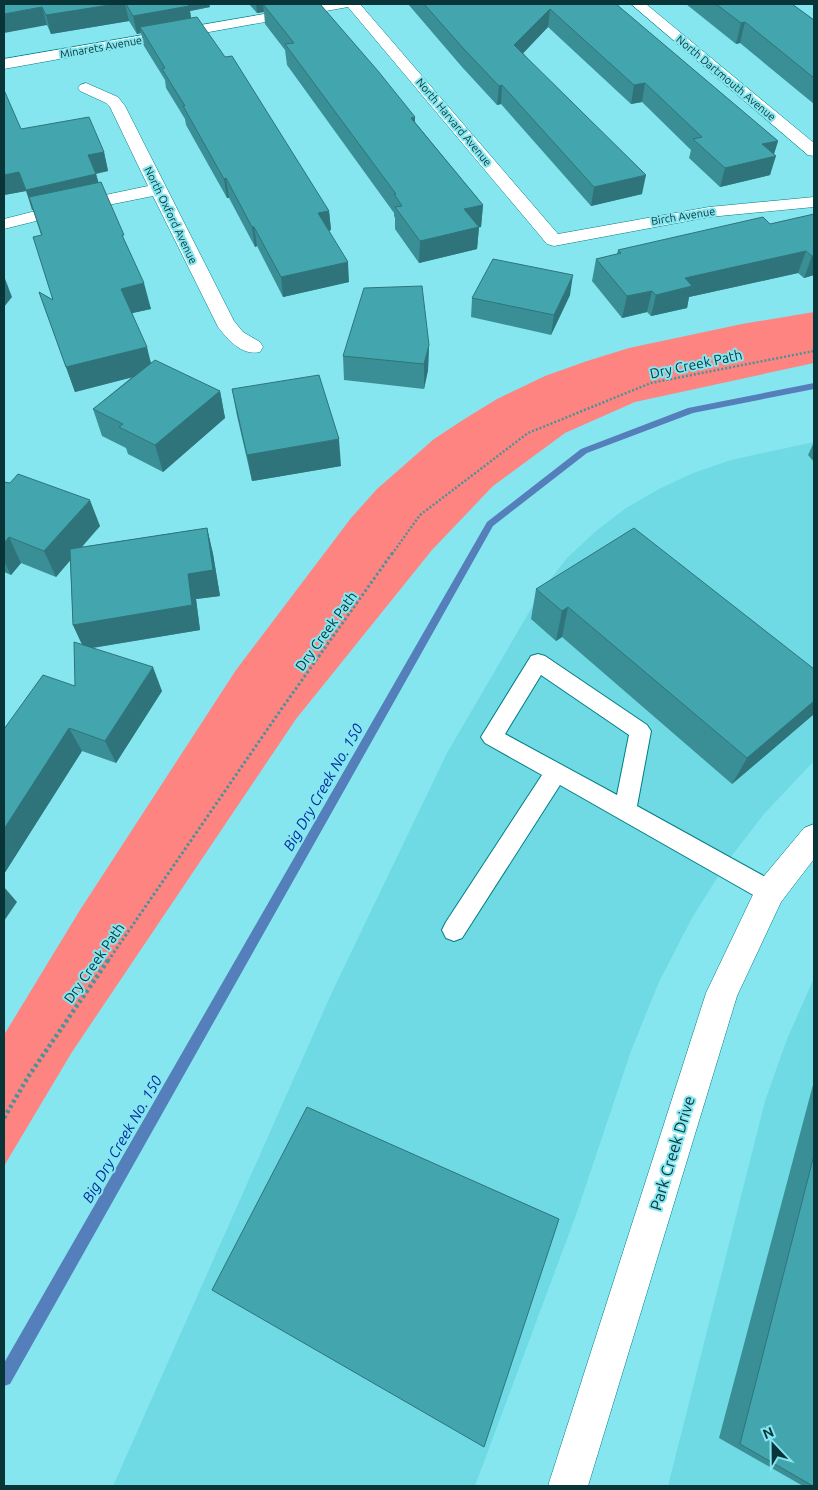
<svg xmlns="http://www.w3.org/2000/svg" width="818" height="1490" font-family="Ubuntu,sans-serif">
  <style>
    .built { fill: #6fdae3 }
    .green { fill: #fe8481 }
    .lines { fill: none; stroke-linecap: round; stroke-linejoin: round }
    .stream { fill: #557fba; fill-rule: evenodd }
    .lane-casing { stroke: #007d85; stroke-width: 2 }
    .street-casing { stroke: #007d85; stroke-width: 1 }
    .path-far2 { stroke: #4b9298; stroke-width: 2.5; stroke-dasharray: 2 2; stroke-linecap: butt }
    .path-far1 { stroke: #4b9298; stroke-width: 3; stroke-dasharray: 2.5 2.5; stroke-linecap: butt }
    .path { stroke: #4b9298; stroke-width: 4.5; stroke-dasharray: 3 3; stroke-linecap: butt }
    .lane { fill: #fff; fill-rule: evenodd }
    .street { fill: #fff; fill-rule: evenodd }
    .wall { fill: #3a8f96 }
    .shaded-wall { fill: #2f747a }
    .building { fill: #43a6ae; stroke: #2f747a }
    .labels { text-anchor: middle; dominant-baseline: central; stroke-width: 4; stroke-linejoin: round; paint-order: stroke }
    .far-street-label { font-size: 11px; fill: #093538; stroke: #86e6ef }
    .street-label { font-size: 14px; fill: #093538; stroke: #86e6ef }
    .water-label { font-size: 15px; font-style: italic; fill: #002da2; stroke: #86e6ef }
    .near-street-label { font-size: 16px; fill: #093538; stroke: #86e6ef }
  </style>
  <rect width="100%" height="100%" fill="#86e6ef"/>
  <g class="built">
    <polygon points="814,442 814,761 764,814 727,862 692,918 659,982 631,1051 576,1215 475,1486 113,1486 333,990 447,753 542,590 567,558 596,531 626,508 659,489 693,473 731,460"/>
    <polygon points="814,978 814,1486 668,1486 765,1101 787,1039"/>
  </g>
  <polygon class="green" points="814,312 814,363 635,402 565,433 493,486 432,550 296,719 72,1052 4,1166 4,1035 80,910 236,670 351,518 377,489 434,439 466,418 497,399 545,376 587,361 629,348 742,324"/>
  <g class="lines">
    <polygon class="stream" points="814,383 814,389 693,413 587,453 493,526 10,1384 4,1386 4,1363 487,522 581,449 688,408"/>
    <defs>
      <path id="lane" d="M538,654l7,2 102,69 4,6 -14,75 141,78 4,8 -4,8 -8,3 -8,-3 -202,-115 -98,153 -8,3 -8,-3 -4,-8 4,-8 96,-147 -57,-32 -4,-6 50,-81zM541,675l88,60 -12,60 -112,-61z"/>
      <g id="street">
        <polygon points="322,4 360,4 558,234 709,207 814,197 814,207 709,217 554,246 547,244 348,7 4,69 4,59"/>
        <polygon points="631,4 646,4 814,143 814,156 808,155"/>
        <path d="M86,83l32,14 7,9 109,215 9,11 17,10 3,5 -3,5c-18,4 -32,-12 -42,-25l-65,-131 -85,17 -64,16v-10l63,-16 81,-17 -38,-79 -4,-4 -26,-12 -2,-3 2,-3z"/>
        <polygon points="814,824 814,859 781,902 737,996 588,1486 548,1486 706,993 759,882 804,828"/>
      </g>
    </defs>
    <use href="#lane" class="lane-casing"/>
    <use href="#street" class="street-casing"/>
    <polyline class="path-far2" points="392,554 420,515 528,433 651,383 814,351"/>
    <polyline class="path-far1" points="108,961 280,711 393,552"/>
    <polyline class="path" points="4,1118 28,1077 109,959"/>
    <use href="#lane" class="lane"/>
    <use href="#street" class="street"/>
  </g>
  <g class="wall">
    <polygon points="4,4 209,4 210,7 190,11 191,18 329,211 331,230 329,231 349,282 283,297 257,246 255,247 229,198 227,198 186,125 185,119 166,88 165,80 144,46 141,33 137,34 129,21 51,34 47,25"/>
    <polygon points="249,4 320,4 415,117 415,122 483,205 481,227 479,227 477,249 419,263 395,229 395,218 394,216 394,213 287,65 285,50 265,24 264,12 257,13"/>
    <polygon points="408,4 616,4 778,141 774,154 770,175 720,187 689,158 691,150 642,102 631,104 548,27 523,53 642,194 591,206 501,104 497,105 462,67"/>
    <polygon points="686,4 792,4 814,20 814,104 740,43 736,44"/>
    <polygon points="21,129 104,152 108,171 96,174 98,182 126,244 151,309 132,313 151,363 220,391 225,418 163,472 128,454 126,448 102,436 93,409 132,377 75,392 39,292 53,300 41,235 33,210 26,191 4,195"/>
    <polygon points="814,214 814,275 804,278 798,273 689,297 687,308 651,316 647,312 622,318 592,281 596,259 617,254 618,250 770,224"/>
    <polygon points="570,295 551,335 471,317 472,298"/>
    <polygon points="429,345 428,370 424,389 344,380 343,356"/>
    <polygon points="232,389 341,466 252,481 237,416"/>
    <polygon points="814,442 814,462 808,455"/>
    <polygon points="4,482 100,526 81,547 207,528 213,554 220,596 196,599 200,630 93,648 162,691 116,763 82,751 4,874 4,729 75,686 82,644 73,625 70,560 56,577 21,563 11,575 4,572"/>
    <polygon points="536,589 814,669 814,714 732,784 562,637 556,641 531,619"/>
    <polygon points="814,1081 814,1486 803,1486 719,1438"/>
  </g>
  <g class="shaded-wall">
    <polygon points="116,4 125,4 129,21 51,34 46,15"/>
    <polygon points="182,4 209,4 210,7 190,11 192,25 140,27 141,33 137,34 133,16"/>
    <polygon points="256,4 263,4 264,12 257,13"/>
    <polygon points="42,7 47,25 4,33 4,14"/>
    <polygon points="550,9 548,27 513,64 514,45"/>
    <polygon points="745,22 740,43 736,44 741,23"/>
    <polygon points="645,83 642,102 631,104 634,85"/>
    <polygon points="502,85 501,104 497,105 499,86"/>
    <polygon points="415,117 415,138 411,118"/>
    <polygon points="778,141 773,157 776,156 770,175 720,187 725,168 762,144"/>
    <polygon points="104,152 108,171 93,174 88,155"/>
    <polygon points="19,172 26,191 4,195 4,175"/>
    <polygon points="96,174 102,194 32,210 26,190"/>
    <polygon points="646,175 642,194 591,206 594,187"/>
    <polygon points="226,178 229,198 227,198 224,179"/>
    <polygon points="483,205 481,227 463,231 464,209"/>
    <polygon points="329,211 331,230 320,233 318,213"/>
    <polygon points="252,227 254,227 257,246 255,247"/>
    <polygon points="479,227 477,249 419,263 420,241"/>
    <polygon points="806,251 798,273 689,297 687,308 651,316 656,295 685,278"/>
    <polygon points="812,256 814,256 814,275 804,278"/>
    <polygon points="348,262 349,282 283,297 281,277"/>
    <polygon points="573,275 570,295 551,335 554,315"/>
    <polygon points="4,276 12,297 4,307"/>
    <polygon points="144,283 151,309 128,314 121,289"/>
    <polygon points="652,291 647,312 622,318 627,296"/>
    <polygon points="429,345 428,370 424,389 424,364"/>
    <polygon points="147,347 153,372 75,392 66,367"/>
    <polygon points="220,391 225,418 163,472 155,445"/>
    <polygon points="339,439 341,466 252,481 247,455"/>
    <polygon points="90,500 100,526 56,577 44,551"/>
    <polygon points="207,528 213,554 220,596 196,599 200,630 84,649 73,625"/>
    <polygon points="9,537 21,563 11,575 4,561 4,543"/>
    <polygon points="568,607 562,637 556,641 562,611"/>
    <polygon points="153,667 162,691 116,763 105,741"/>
    <polygon points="814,701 814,714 732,784 747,758"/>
    <polygon points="69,728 82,751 4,874 4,829"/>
    <polygon points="4,887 17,902 4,921"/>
  </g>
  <g class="building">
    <polygon points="4,4 116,4 46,15 42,7 4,14"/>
    <polygon points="126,4 188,4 189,6 133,16"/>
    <polygon points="263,4 320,4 378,71 415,117 411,118 483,205 464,209 479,227 420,241 395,207 402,206 394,194 396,194 285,44 294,43"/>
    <polygon points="424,4 616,4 778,141 762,144 776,156 725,168 693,139 702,137 645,83 634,85 550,9 514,45 646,175 594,187 502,85 499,86 463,48"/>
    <polygon points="716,4 792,4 814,20 814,78 745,22 741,23"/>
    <polygon points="197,17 225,57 232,56 329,211 318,213 348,262 281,277 254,227 252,227 226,178 224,179 183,106 185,106 162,69 165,68 140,27"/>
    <polygon points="4,90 21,129 89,117 104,152 88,155 96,174 26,190 19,172 4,175"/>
    <polygon points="101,182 124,235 122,235 144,283 121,289 147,347 66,367 39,292 53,300 33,237 42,235 29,197"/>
    <polygon points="814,214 814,256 812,256 806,251 685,278 692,286 656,295 652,291 627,296 596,259 621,253 618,250 763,217 770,224"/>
    <polygon points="493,259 573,275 554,315 472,298"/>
    <polygon points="422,286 429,345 424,364 343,356 364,288"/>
    <polygon points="155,360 220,391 155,445 119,427 123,424 93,409"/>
    <polygon points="319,375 339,439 247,455 232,389"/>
    <polygon points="18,474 90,500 44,551 9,537 4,543 4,482 10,483"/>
    <polygon points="207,528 213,570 188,574 192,605 73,625 70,549"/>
    <polygon points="634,528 814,669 814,701 747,758 568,607 562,611 536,589"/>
    <polygon points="74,642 153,667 105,741 69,728 4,829 4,729 43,675 75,686"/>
    <polygon points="307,1107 559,1219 484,1447 212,1290"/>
    <polygon points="814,1155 814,1486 813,1486 740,1444"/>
  </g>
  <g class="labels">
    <g class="far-street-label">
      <text transform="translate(101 47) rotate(-10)">Minarets Avenue</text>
      <text transform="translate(726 78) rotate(40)">North Dartmouth Avenue</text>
      <text transform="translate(454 122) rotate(50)">North Harvard Avenue</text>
      <text transform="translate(171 215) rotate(64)">North Oxford Avenue</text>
      <text transform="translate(683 216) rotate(-9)">Birch Avenue</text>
    </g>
    <g class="street-label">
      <text transform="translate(696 364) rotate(-12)">Dry Creek Path</text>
      <text transform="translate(326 631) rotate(-54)">Dry Creek Path</text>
      <text transform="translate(94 963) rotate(-55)">Dry Creek Path</text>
    </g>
    <g class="water-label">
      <text transform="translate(323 787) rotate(-60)">Big Dry Creek No. 150</text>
      <text transform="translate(122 1139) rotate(-60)">Big Dry Creek No. 150</text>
    </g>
    <g class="near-street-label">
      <text transform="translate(672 1153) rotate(-73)">Park Creek Drive</text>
    </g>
  </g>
  <rect width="818" height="1490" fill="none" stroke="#093538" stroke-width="10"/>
  <g transform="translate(773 1445) rotate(338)" stroke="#86e6ef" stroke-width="4" paint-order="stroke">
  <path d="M0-4L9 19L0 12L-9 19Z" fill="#093538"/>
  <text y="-8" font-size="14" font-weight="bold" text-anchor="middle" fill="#093538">N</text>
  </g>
</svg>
